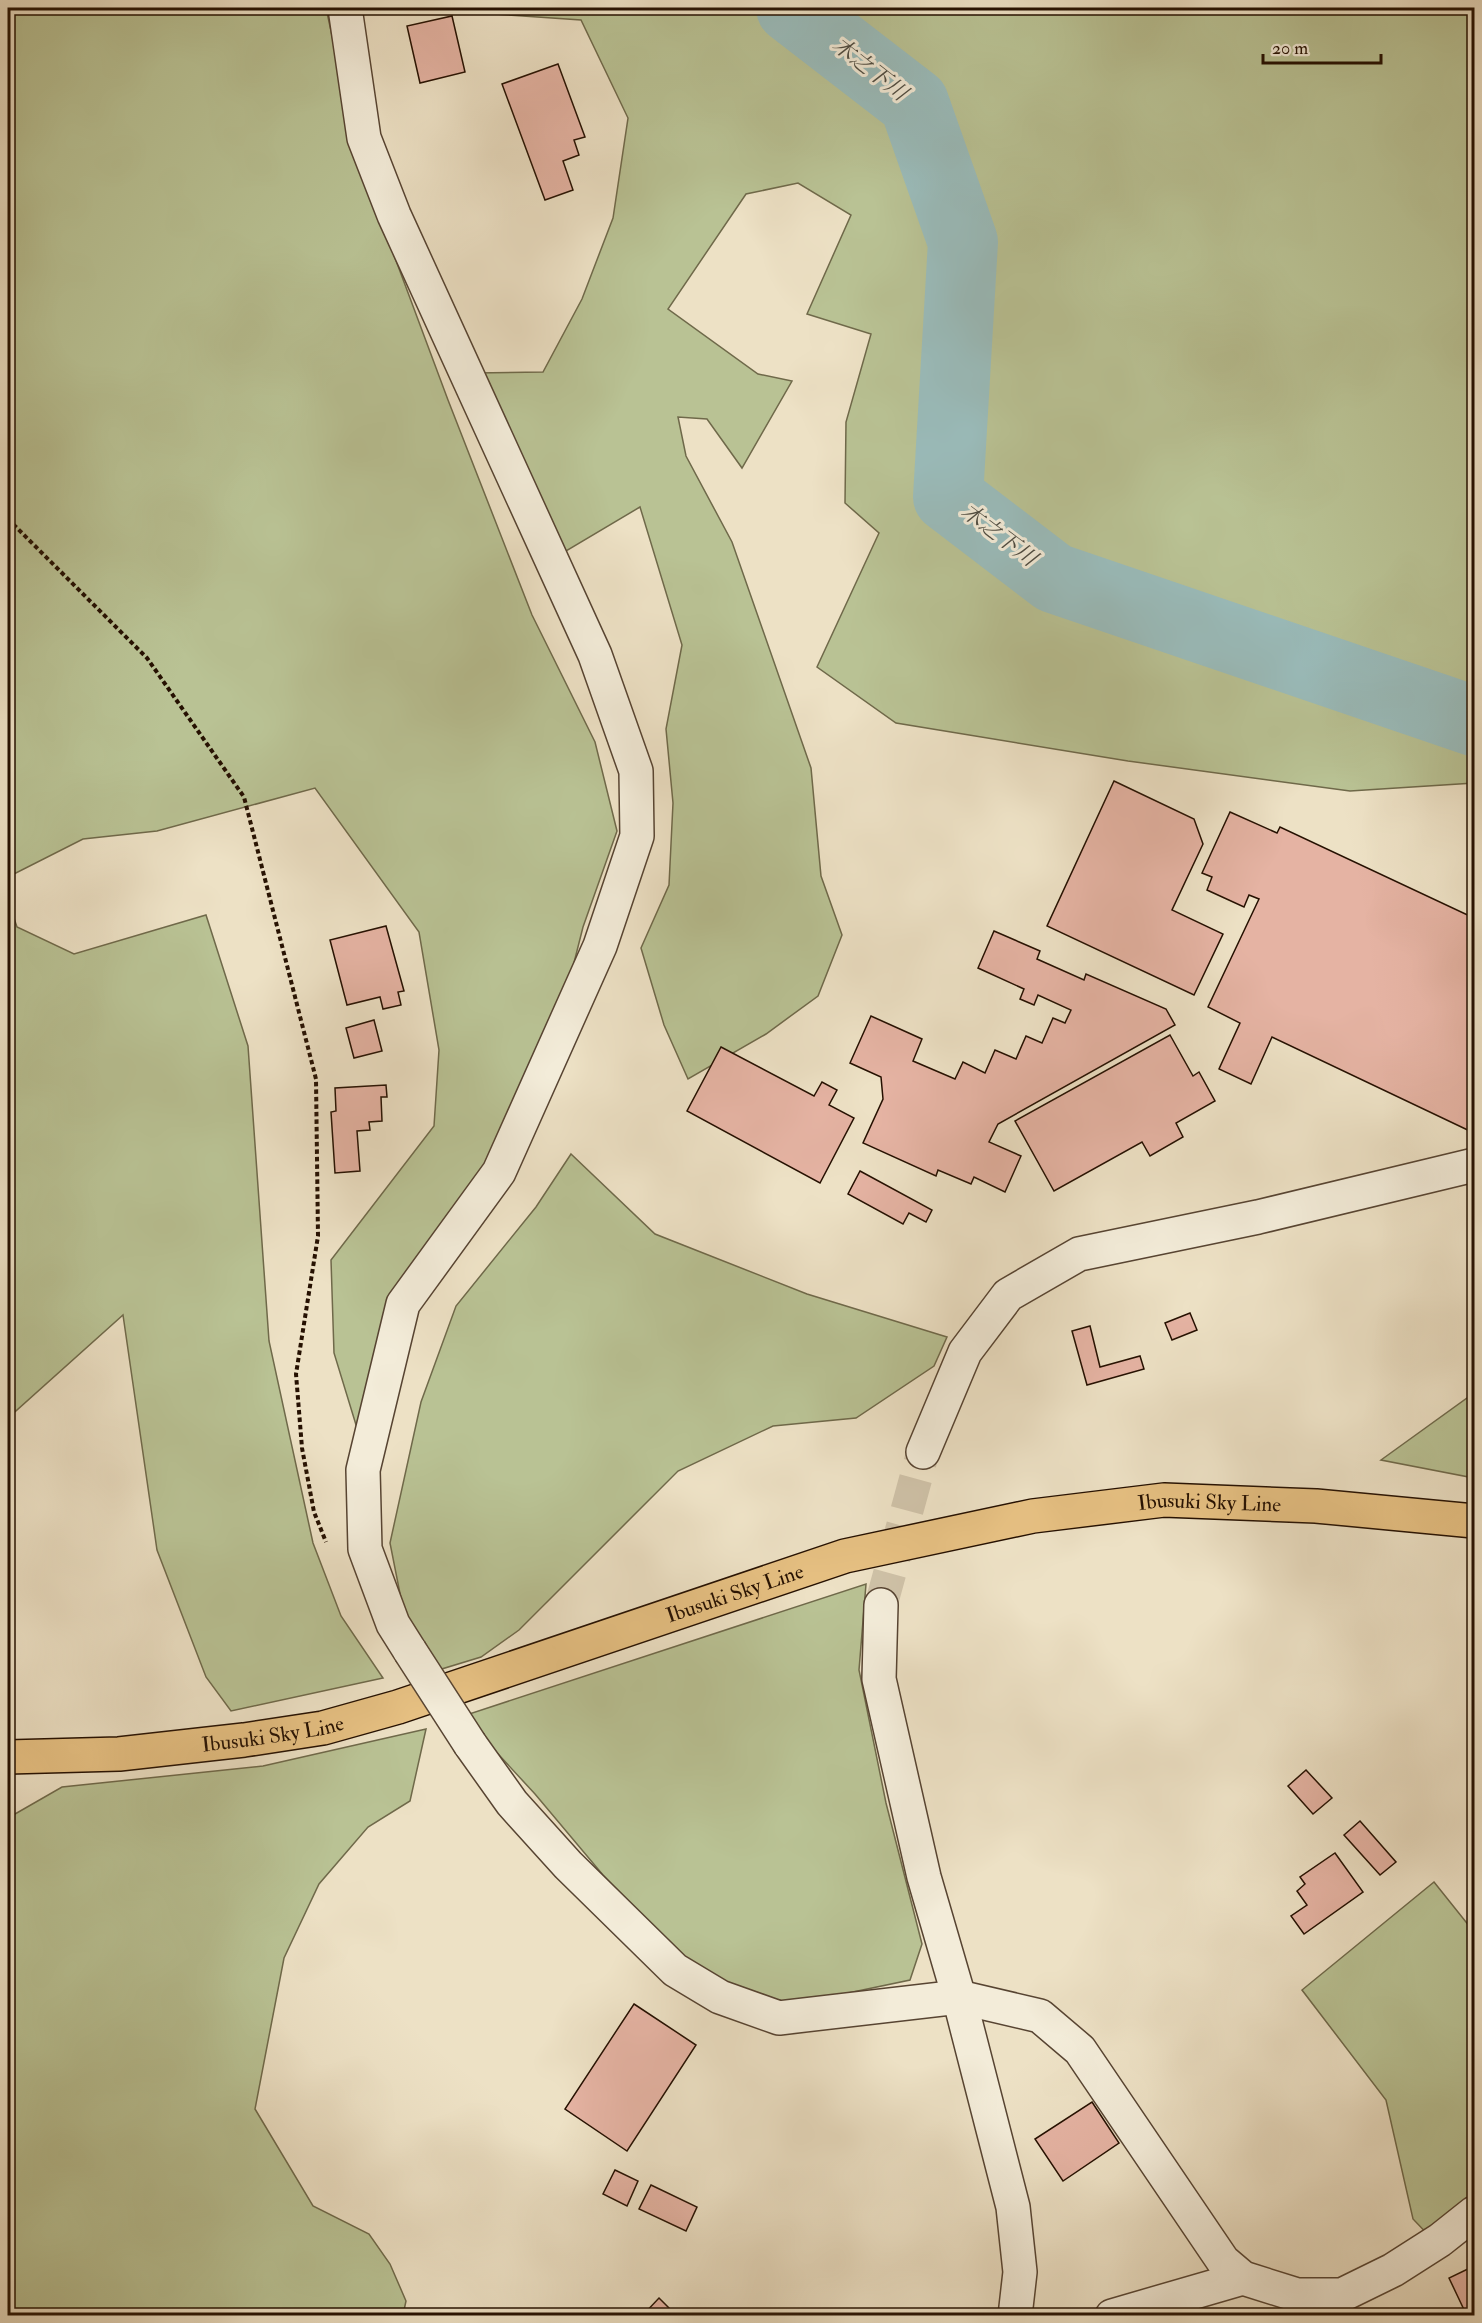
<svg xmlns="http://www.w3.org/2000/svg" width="1482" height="2323" font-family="'IM FELL Double Pica','Noto Serif JP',serif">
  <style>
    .green { fill: #b9c294; stroke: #6f694a; stroke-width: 1.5 }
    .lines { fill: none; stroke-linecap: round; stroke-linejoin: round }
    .river { stroke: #9abcbb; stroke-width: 70 }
    .building { fill: #e5b3a3; stroke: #251001; stroke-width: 1.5 }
    .minor-tunnel { stroke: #cfc2a8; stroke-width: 33; stroke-dasharray: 33 16; stroke-linecap: butt }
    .minor-casing { stroke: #574432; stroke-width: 36 }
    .major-casing { stroke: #251001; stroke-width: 36 }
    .path { stroke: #251001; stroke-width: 4; stroke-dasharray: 4.5 3; stroke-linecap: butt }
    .minor { stroke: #f3ecd9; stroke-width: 33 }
    .major { stroke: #e6c082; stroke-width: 33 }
    .minor-bridge-casing { stroke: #574432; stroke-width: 36; stroke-linecap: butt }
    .minor-bridge { stroke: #f3ecd9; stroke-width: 33 }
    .labels { text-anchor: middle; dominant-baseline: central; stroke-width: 6; stroke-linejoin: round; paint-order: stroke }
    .street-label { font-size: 21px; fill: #251001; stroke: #f3ecd9 }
    .water-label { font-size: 22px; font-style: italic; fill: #4e4c42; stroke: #f3ecd9 }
  </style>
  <rect width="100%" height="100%" fill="#ede1c5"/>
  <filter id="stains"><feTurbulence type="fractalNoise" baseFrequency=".00333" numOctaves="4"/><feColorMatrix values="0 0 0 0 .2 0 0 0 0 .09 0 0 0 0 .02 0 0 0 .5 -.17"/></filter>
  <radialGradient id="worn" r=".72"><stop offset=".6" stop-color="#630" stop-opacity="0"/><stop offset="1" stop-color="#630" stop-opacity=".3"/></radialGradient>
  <g class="green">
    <polygon points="8,8 326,8 360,164 448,400 532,615 595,742 617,831 583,927 556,1034 502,1166 388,1318 364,1451 334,1353 331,1260 434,1126 439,1050 419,932 315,788 157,831 83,839 8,877"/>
    <polygon points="497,8 1474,8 1474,783 1350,791 1128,761 896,723 817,667 879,533 845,503 846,422 871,334 807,314 851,215 798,183 746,194 668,309 758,374 792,381 742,468 707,419 678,417 686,456 732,542 811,768 821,876 842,935 818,996 766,1034 688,1079 664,1025 641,948 669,885 673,803 666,729 682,645 640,507 556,557 475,373 543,372 582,299 613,218 628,118 581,20 495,14"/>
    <polygon points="8,901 17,927 74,954 206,915 248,1046 269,1341 313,1543 341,1616 383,1678 231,1711 206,1677 157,1550 123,1315 8,1418"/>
    <polygon points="571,1154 655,1234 807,1294 947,1337 934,1366 856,1418 773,1426 678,1471 519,1630 481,1657 435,1671 405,1619 390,1543 421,1402 456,1306 536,1207"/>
    <polygon points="1474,1393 1474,1478 1381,1460"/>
    <polygon points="866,1584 859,1670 886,1803 922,1944 910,1980 772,2009 686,1960 603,1875 535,1794 463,1716"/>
    <polygon points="426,1729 410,1801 368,1827 319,1884 284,1958 255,2109 313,2206 369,2234 390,2264 406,2301 403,2315 8,2315 8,1818 62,1787 263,1766"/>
    <polygon points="1434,1882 1474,1932 1474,2214 1436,2243 1413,2219 1386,2100 1302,1990"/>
  </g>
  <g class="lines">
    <polyline class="river" points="791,8 914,103 963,242 948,497 1054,578 1474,721"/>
  </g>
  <g class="building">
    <polygon points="452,16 465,72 420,83 407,26"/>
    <polygon points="558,64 585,137 574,140 579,155 563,161 573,190 545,200 502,84"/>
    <polygon points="1114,781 1194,819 1203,844 1172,910 1223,934 1194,995 1047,926"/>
    <polygon points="1230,812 1277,833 1280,827 1474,918 1474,1133 1272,1037 1251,1084 1219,1069 1240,1023 1208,1007 1259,899 1249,895 1244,907 1207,890 1212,877 1202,873"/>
    <polygon points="386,926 404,991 398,992 401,1005 383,1009 380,997 347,1005 330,940"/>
    <polygon points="994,931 1040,951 1037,959 1084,980 1086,974 1166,1009 1175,1025 998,1124 989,1142 1021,1156 1005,1192 974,1177 971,1184 938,1170 936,1176 863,1143 883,1099 881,1077 850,1063 871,1016 922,1039 913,1061 955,1079 963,1062 985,1073 995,1050 1016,1059 1026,1036 1042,1043 1053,1018 1065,1023 1071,1010 1038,995 1034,1005 1020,999 1024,989 978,968"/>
    <polygon points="374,1020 382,1051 354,1058 346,1028"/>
    <polygon points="1170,1035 1193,1076 1199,1072 1215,1101 1176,1123 1183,1137 1150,1156 1142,1142 1054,1191 1015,1121"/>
    <polygon points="721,1047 814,1096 822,1082 837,1090 829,1105 854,1118 820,1183 687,1111"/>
    <polygon points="386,1085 387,1097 381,1097 382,1121 369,1122 370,1130 357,1131 360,1171 335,1173 331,1112 336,1111 335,1088"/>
    <polygon points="860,1171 932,1210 926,1222 909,1213 903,1224 848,1194"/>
    <polygon points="1190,1313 1197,1330 1172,1340 1165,1323"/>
    <polygon points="1090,1326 1100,1367 1140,1356 1144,1369 1087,1385 1072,1331"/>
    <polygon points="1306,1770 1332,1798 1313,1814 1288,1786"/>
    <polygon points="1360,1821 1396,1862 1380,1875 1344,1835"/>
    <polygon points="1335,1853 1363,1892 1304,1934 1291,1916 1307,1905 1297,1891 1305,1884 1300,1877"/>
    <polygon points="634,2004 696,2045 627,2151 565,2109"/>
    <polygon points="1092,2102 1119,2143 1063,2181 1035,2139"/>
    <polygon points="615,2170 638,2181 627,2206 603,2194"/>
    <polygon points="651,2185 697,2207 686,2231 639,2209"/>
    <polygon points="1474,2266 1474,2316 1467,2316 1449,2278"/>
    <polygon points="659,2298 677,2316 642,2316"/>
  </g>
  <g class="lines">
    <polyline class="minor-tunnel" points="881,1605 923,1452"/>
    <defs>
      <g id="minor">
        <polyline points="345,8 364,138 394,215 595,655 636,771 637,836 600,946 499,1172 403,1304 363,1470 365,1549 393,1624 410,1651"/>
        <polyline points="923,1452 965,1352 1008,1295 1079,1254 1258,1217 1474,1165"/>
        <polyline points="881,1605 879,1679 924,1877 959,1997 1013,2207 1020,2272 1015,2316"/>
        <polyline points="470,1744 512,1803 568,1865 675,1970 720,1997 779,2018 959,1997 1040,2016 1080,2050 1223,2261 1243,2278 1297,2295 1342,2295 1393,2270 1440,2240 1474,2213"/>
        <polyline points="1112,2316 1243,2278"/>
      </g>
      <g id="major">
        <path id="s1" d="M8,1757l111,-3 125,-14 79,-12 75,-21 447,-151 188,-40 131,-16 152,6 158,15"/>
      </g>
    </defs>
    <use href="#minor" class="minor-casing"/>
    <use href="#major" class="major-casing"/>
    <polyline class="path" points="8,519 147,658 244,797 316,1079 318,1236 296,1374 302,1448 314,1512 326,1542"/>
    <use href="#minor" class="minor"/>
    <use href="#major" class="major"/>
    <defs>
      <polyline id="minor-bridge" points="410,1651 470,1744"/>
    </defs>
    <use href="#minor-bridge" class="minor-bridge-casing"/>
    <use href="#minor-bridge" class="minor-bridge"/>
  </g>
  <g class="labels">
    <g class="street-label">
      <text stroke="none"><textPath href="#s1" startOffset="1236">Ibusuki Sky Line</textPath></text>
      <text stroke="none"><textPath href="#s1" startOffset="750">Ibusuki Sky Line</textPath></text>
      <text stroke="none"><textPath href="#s1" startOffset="266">Ibusuki Sky Line</textPath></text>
    </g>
    <g class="water-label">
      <text transform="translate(870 69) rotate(38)">木之下川</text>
      <text transform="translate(999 535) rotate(37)">木之下川</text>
    </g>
  </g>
  <rect width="1482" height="2323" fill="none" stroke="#ede1c5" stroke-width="30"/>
  <rect x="9" y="9" width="1464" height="2305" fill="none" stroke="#251001" stroke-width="3"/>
  <rect x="15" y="15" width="1452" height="2293" fill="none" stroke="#251001" stroke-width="1.5"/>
  <path d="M1263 54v9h118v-9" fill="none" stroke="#251001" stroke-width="3"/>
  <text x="1272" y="54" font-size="18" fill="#251001" stroke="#f3ecd9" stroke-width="4.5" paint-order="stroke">20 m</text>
  <rect width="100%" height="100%" filter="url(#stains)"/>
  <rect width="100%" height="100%" fill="url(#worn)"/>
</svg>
